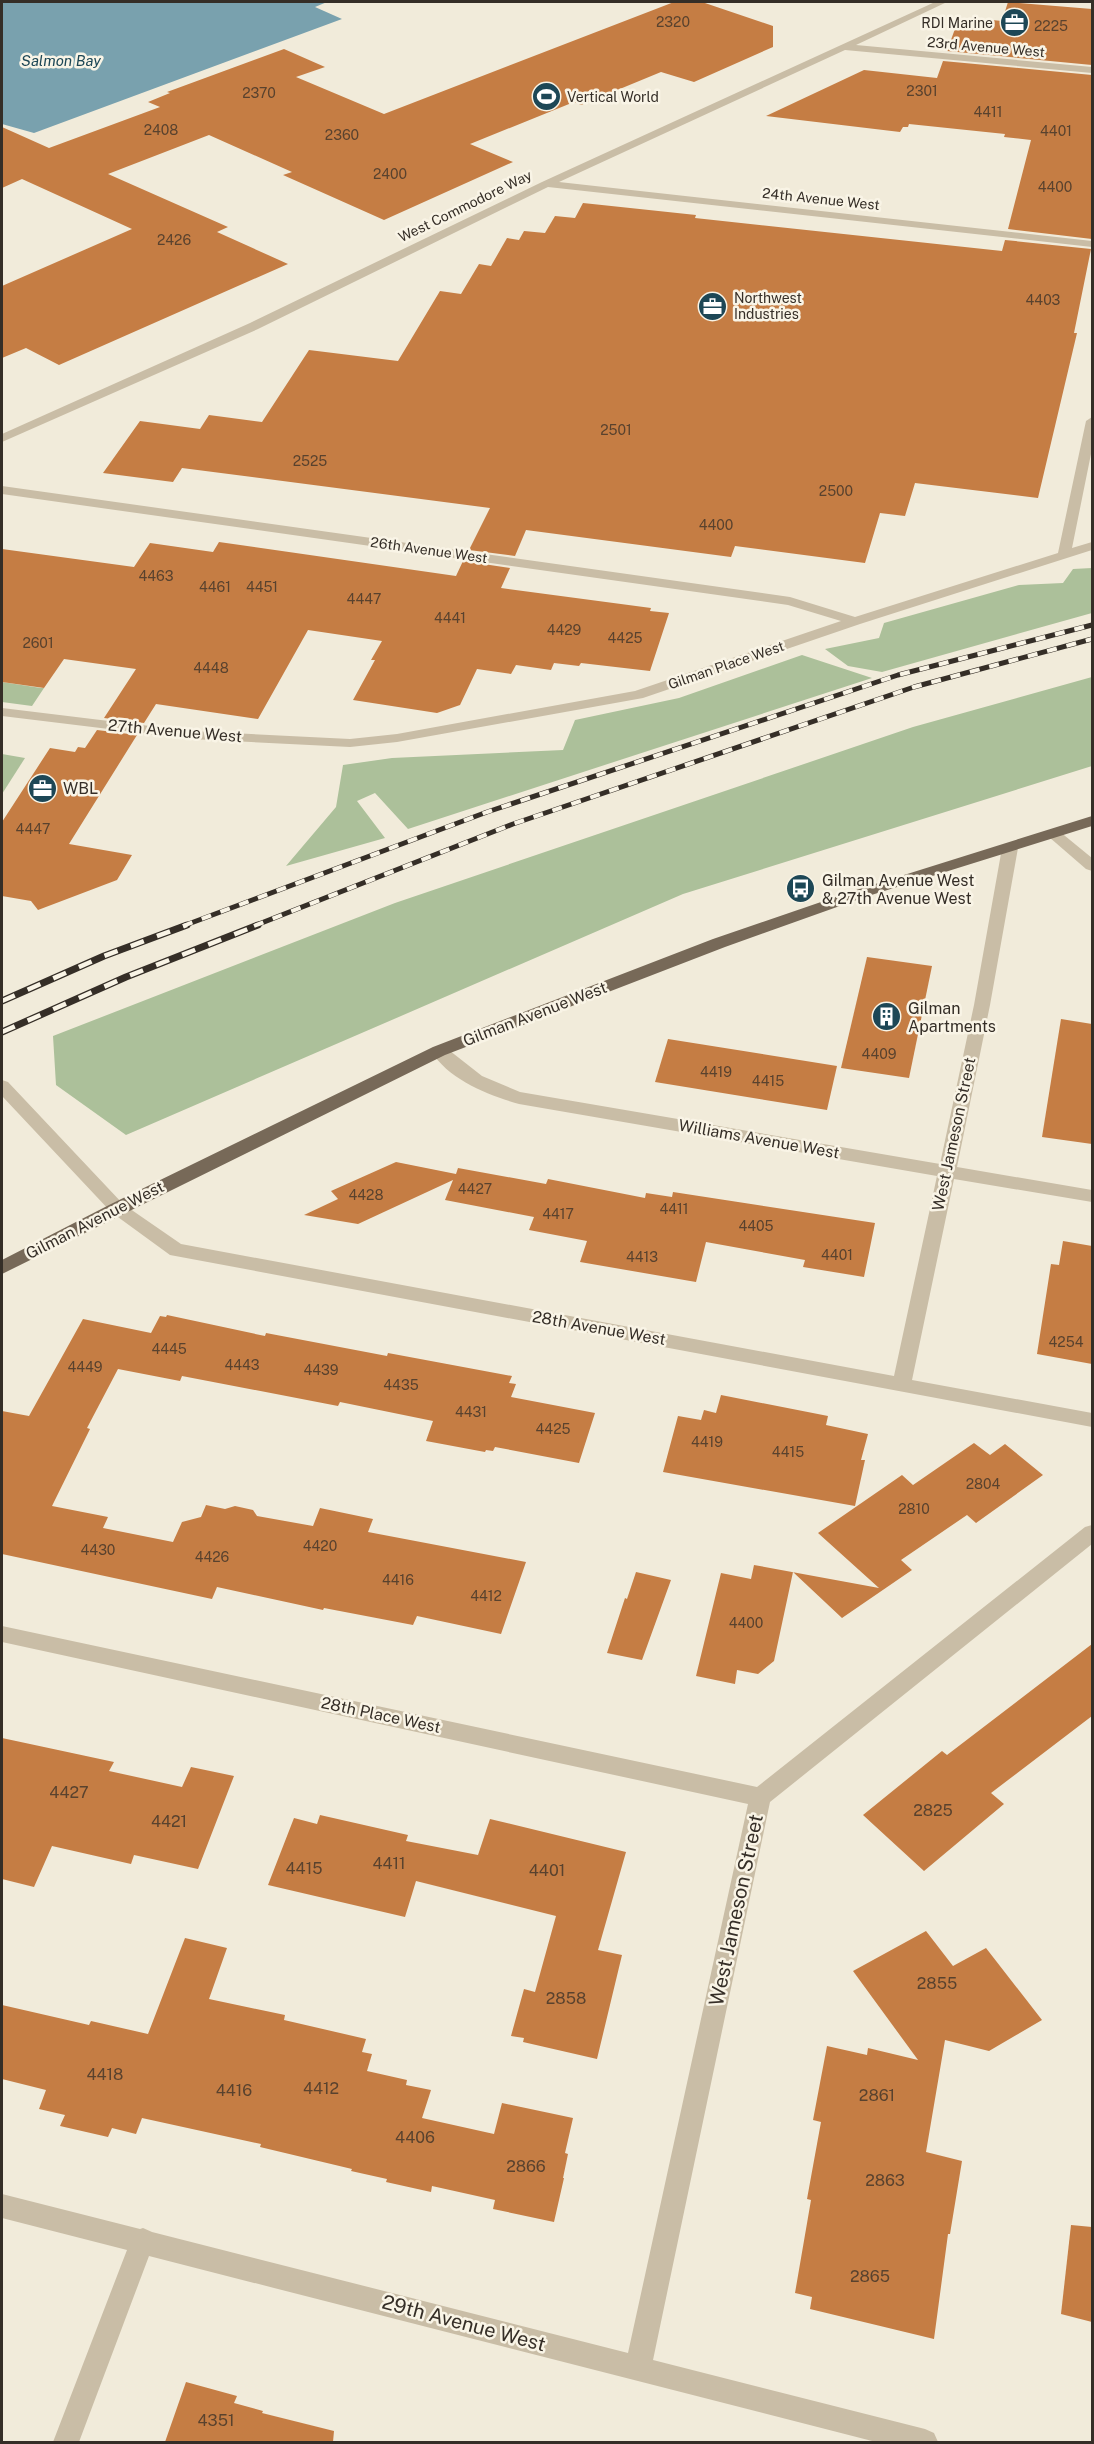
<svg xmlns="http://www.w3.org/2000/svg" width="1094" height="2444" font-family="'Public Sans',sans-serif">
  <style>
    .green { fill: #acc09a }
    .water { fill: #79a1ae }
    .building { fill: #c57d44 }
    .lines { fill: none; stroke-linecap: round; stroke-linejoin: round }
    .minor { fill: #c9bda6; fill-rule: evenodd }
    .major { fill: #776958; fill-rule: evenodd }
    .rail-far1-casing { stroke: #352e27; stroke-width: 5 }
    .rail-casing { stroke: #352e27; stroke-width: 7 }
    .rail-far1 { stroke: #f9f4e6; stroke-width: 4; stroke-dasharray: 10; stroke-linecap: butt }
    .rail { stroke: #f9f4e6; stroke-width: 4.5; stroke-dasharray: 14; stroke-linecap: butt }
    .labels { text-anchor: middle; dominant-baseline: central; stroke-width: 5; stroke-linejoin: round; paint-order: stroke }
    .number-label { font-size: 14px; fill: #59422e }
    .far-poi-label { font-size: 14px; fill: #352e27; stroke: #f9f4e6; text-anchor: start }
    .far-street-label { font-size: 14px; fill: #352e27; stroke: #f9f4e6 }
    .far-water-label { font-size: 15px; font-style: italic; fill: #1d4756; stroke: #f9f4e6 }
    .street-label { font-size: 16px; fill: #352e27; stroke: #f9f4e6 }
    .poi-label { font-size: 16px; fill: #352e27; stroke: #f9f4e6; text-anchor: start }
    .near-number-label { font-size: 16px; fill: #59422e }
    .near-street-label { font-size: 20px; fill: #352e27; stroke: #f9f4e6 }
  </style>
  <rect width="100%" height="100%" fill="#f1ebda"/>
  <g class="green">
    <polygon points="1092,568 1092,613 882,672 848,666 825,649 879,638 884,623 1019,585 1063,583 1073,569"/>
    <polygon points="802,655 872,678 408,829 375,793 357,801 385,838 286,866 336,807 343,765 392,758 563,750 575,720 679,698"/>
    <polygon points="1092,677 1092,766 683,894 126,1135 56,1085 53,1036 395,903 913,727"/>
    <polygon points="2,682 41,688 44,688 32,706 2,702"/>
    <polygon points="2,754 25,758 2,794"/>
  </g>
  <polygon class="water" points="2,2 327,2 315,7 342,19 34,133 2,124"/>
  <g class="building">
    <polygon points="674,2 702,2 773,26 773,47 694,82 661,72 581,105 574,102 470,144 513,162 384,220 283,175 292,172 209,135 108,174 228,227 217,232 288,264 59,365 26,348 2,358 2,286 132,229 22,179 2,188 2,127 49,148 160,107 148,102 170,93 167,92 284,49 325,67 296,77 384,114"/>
    <polygon points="1008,2 1092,9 1092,65 947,51 956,26 969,27 972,18 1002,21"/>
    <polygon points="943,61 1092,75 1092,239 1008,229 1031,140 1004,137 1005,134 909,124 908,127 903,127 900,132 766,116 864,70 937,78"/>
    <polygon points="583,203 696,215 695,218 1002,251 1005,240 1091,249 1074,333 1077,333 1038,498 915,483 905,516 880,513 865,563 735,546 731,557 526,530 515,556 469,550 490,508 182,468 173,482 103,473 140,421 200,429 209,415 262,422 309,350 398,361 440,291 461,294 479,264 491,266 507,238 519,240 524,231 545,233 555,216 575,218"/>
    <polygon points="219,542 456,576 463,561 510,568 501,588 651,608 650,611 669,613 650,671 581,663 579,666 554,663 551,670 516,665 511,674 477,669 460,705 437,713 353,700 375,660 371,660 382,641 308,630 258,719 156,704 144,723 104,718 136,669 64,659 44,688 2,682 2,549 134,567 150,543 213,552"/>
    <polygon points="97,730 137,735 69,844 132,855 117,880 38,910 31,901 2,896 2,822 50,748 75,752 78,747 85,748"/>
    <polygon points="867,957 932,966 909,1078 841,1068"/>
    <polygon points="1061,1019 1092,1024 1092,1144 1042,1137"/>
    <polygon points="668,1039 837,1066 827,1110 655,1082"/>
    <polygon points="396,1162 456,1174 458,1168 546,1184 548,1179 645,1198 646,1193 672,1197 673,1192 875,1223 864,1277 803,1267 805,1260 706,1242 696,1282 580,1262 587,1241 529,1230 534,1217 445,1200 453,1180 358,1224 304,1215 338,1199 331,1191"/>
    <polygon points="1063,1241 1092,1246 1092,1364 1037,1354 1051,1264 1059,1265"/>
    <polygon points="167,1315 265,1336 266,1333 387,1356 388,1353 512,1376 509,1383 516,1384 511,1397 595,1413 579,1463 495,1447 493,1451 486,1450 485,1452 426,1441 433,1421 340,1402 338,1406 182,1376 180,1381 118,1369 87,1428 90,1429 52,1506 108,1517 103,1528 173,1542 182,1522 201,1517 206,1505 225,1509 235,1506 253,1510 257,1516 313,1526 320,1508 373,1519 368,1532 526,1562 501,1634 417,1616 413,1625 324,1608 323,1610 217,1587 212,1599 2,1554 2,1411 29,1416 83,1319 151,1333 160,1316 166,1317"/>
    <polygon points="721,1395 828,1416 826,1425 868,1434 861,1460 865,1460 855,1506 663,1472 678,1416 701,1420 704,1410 716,1413"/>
    <polygon points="974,1443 990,1455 1005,1444 1043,1475 976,1523 967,1515 901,1560 912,1570 842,1618 793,1572 774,1661 758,1674 737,1670 735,1684 696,1676 721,1573 751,1579 754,1565 879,1588 818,1533 902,1475 913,1485"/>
    <polygon points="636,1572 671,1580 642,1660 607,1653 625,1598 627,1599"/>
    <polygon points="1092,1644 1092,1716 991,1793 1004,1804 924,1871 863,1815 942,1751 947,1755"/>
    <polygon points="2,1738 114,1762 109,1771 182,1787 191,1767 234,1776 198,1869 134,1855 131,1864 52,1846 34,1887 2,1879"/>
    <polygon points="320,1815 408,1835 406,1841 478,1855 490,1819 626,1852 598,1950 622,1955 597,2059 523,2042 524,2038 511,2036 524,1989 535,1992 556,1916 416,1881 405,1917 268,1885 294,1818 317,1824"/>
    <polygon points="926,1931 953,1966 986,1948 1042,2020 989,2051 945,2040 926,2152 962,2161 950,2234 948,2234 934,2339 810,2309 812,2297 795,2293 811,2200 807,2199 821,2122 813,2120 827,2046 867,2055 868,2048 918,2060 853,1971"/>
    <polygon points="185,1938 227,1948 209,1999 285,2015 284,2020 366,2039 362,2052 372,2054 367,2071 407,2080 406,2085 431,2090 422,2118 494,2134 502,2103 573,2118 565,2153 568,2154 563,2178 564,2178 554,2222 493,2209 495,2200 432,2186 431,2192 386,2182 387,2179 351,2171 352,2169 260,2147 261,2144 142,2118 136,2134 112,2128 108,2137 60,2126 65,2115 39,2109 46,2090 2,2079 2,2005 89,2025 91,2021 148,2034"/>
    <polygon points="1071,2225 1092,2227 1092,2322 1061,2314"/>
    <polygon points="186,2382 237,2396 234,2403 263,2411 262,2413 334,2431 333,2442 165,2442"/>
  </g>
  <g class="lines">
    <g class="minor">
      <polygon points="935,2 947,2 856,45 1092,67 1092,73 845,50 559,182 1092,241 1092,247 548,187 258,329 2,442 2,434 250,323 542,182"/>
      <polygon points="1092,417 1092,449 1072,548 1092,542 1092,550 860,624 643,698 397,742 350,747 191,739 2,716 2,708 191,731 350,739 397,734 635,691 841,621 788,605 2,494 2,486 790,597 855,617 1058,553 1086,421"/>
      <polygon points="1054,829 1059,831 1092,858 1092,871 1086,869 1049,837 1046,834"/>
      <path d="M1010,843l8,5 -28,157 -33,162 135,23v12l-138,-23 -42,201 180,33v14l-922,-172 -59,-43 -109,-116v-16l6,2 115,122 58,40 713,132 43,-200 -418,-72c-31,-9 -70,-24 -88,-53l2,-4h12l37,29 38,16 420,72 34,-159 28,-157z"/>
      <polygon points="1092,1525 1092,1544 770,1802 653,2360 925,2429 934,2433 938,2442 876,2442 149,2256 79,2442 53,2442 127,2250 2,2218 2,2194 140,2229 143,2228 152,2232 628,2353 748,1804 2,1642 2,1626 757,1787 1085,1527"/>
    </g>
    <polygon class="major" points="1092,816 1092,826 865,897 725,947 445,1055 2,1274 2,1260 111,1204 433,1047 713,939 853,891"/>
    <defs>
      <g id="rail-far1">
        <polyline points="183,926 487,812 898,675 1092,625"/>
        <polyline points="254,926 513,824 914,687 1092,639"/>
      </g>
      <g id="rail">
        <polyline points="2,1001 104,956 187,925"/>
        <polyline points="2,1032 126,977 258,925"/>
      </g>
    </defs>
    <use href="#rail-far1" class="rail-far1-casing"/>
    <use href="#rail" class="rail-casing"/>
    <use href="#rail-far1" class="rail-far1"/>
    <use href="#rail" class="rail"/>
  </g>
  <defs>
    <symbol id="office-disc" viewBox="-11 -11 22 22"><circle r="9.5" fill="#1d4756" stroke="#f9f4e6"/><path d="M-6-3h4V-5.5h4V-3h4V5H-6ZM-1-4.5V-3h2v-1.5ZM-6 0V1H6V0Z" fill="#fff"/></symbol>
    <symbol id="stadium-disc" viewBox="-11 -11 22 22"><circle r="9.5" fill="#1d4756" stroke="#f9f4e6"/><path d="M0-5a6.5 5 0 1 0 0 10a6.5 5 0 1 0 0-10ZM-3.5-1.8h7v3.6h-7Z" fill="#fff"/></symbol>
    <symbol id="bus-disc" viewBox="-11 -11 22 22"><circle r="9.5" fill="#1d4756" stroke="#f9f4e6"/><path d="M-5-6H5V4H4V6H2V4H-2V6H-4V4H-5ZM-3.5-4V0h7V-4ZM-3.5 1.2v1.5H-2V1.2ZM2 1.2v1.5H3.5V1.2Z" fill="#fff"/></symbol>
    <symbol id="building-disc" viewBox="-11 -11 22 22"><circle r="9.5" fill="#1d4756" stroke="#f9f4e6"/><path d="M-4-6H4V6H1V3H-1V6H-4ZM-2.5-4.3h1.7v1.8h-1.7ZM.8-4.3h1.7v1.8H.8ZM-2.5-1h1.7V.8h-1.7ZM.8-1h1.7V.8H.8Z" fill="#fff"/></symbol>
  </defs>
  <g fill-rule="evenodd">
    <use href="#office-disc" x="998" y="6" width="33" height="33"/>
    <use href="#stadium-disc" x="530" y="80" width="33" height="33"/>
    <use href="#office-disc" x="696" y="290" width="33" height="33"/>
    <use href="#office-disc" x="26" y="772" width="33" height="33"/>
    <use href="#bus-disc" x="784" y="872" width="33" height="33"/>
    <use href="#building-disc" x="870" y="1000" width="33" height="33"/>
  </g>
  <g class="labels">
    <g class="number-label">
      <text x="673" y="22">2320</text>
      <text x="1051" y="26">2225</text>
      <text x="922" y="91">2301</text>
      <text x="259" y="93">2370</text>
      <text x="988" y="112">4411</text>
      <text x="161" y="130">2408</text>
      <text x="1056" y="131">4401</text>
      <text x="342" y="135">2360</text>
      <text x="390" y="174">2400</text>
      <text x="1055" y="187">4400</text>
      <text x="174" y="240">2426</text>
      <text x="1043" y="300">4403</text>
      <text x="616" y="430">2501</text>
      <text x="310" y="461">2525</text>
      <text x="836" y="491">2500</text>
      <text x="716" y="525">4400</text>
      <text x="156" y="576">4463</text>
      <text x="215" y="587">4461</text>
      <text x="262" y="587">4451</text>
      <text x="364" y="599">4447</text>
      <text x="450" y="618">4441</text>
      <text x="564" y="630">4429</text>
      <text x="625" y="638">4425</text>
      <text x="38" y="643">2601</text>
      <text x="211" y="668">4448</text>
      <text x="33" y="829">4447</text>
      <text x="879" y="1054">4409</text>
      <text x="716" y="1072">4419</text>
      <text x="768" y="1081">4415</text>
      <text x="475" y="1189">4427</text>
      <text x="366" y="1195">4428</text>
      <text x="674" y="1209">4411</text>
      <text x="558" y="1214">4417</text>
      <text x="756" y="1226">4405</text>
      <text x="837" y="1255">4401</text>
      <text x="642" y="1257">4413</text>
      <text x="1066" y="1342">4254</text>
      <text x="169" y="1349">4445</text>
      <text x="242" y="1365">4443</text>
      <text x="85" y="1367">4449</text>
      <text x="321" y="1370">4439</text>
      <text x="401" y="1385">4435</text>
      <text x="471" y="1412">4431</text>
      <text x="553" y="1429">4425</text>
      <text x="707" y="1442">4419</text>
      <text x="788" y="1452">4415</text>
      <text x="983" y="1484">2804</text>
      <text x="914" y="1509">2810</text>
      <text x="320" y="1546">4420</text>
      <text x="98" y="1550">4430</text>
      <text x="212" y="1557">4426</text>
      <text x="398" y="1580">4416</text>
      <text x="486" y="1596">4412</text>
      <text x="746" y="1623">4400</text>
    </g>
    <g class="far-poi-label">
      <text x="993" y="23" text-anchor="end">RDI Marine</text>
      <text x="567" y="97">Vertical World</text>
      <text x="734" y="298">Northwest<tspan x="734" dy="16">Industries</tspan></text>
    </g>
    <g class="far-street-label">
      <text transform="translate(986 47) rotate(5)">23rd Avenue West</text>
      <text transform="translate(821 199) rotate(6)">24th Avenue West</text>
      <text transform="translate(465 206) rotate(-26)">West Commodore Way</text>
      <text transform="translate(429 550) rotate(8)">26th Avenue West</text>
      <text transform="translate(726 665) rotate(-19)">Gilman Place West</text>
    </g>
    <g class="far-water-label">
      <text x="61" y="60">Salmon Bay</text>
    </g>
    <g class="street-label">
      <text transform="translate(175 731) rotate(5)">27th Avenue West</text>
      <text transform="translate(535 1014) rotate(-21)">Gilman Avenue West</text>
      <text transform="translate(954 1134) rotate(-78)">West Jameson Street</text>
      <text transform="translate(759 1139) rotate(10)">Williams Avenue West</text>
      <text transform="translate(95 1220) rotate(-27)">Gilman Avenue West</text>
      <text transform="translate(599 1328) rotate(10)">28th Avenue West</text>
      <text transform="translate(381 1715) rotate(12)">28th Place West</text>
    </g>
    <g class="poi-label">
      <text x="63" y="788">WBL</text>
      <text x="822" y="880">Gilman Avenue West<tspan x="822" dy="18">&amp; 27th Avenue West</tspan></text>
      <text x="908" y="1008">Gilman<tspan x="908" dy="18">Apartments</tspan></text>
    </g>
    <g class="near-number-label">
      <text x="69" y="1792">4427</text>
      <text x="933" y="1810">2825</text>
      <text x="169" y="1821">4421</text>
      <text x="389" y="1863">4411</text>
      <text x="304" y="1868">4415</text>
      <text x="547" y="1870">4401</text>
      <text x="937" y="1983">2855</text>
      <text x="566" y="1998">2858</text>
      <text x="105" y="2074">4418</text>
      <text x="321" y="2088">4412</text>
      <text x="234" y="2090">4416</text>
      <text x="877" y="2095">2861</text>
      <text x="415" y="2137">4406</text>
      <text x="526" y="2166">2866</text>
      <text x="885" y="2180">2863</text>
      <text x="870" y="2276">2865</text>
      <text x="216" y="2420">4351</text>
    </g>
    <g class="near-street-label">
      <text transform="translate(736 1910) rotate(-78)">West Jameson Street</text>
      <text transform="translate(464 2323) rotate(15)">29th Avenue West</text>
    </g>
  </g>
  <rect width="1094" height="2444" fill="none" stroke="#352e27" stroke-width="6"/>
</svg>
